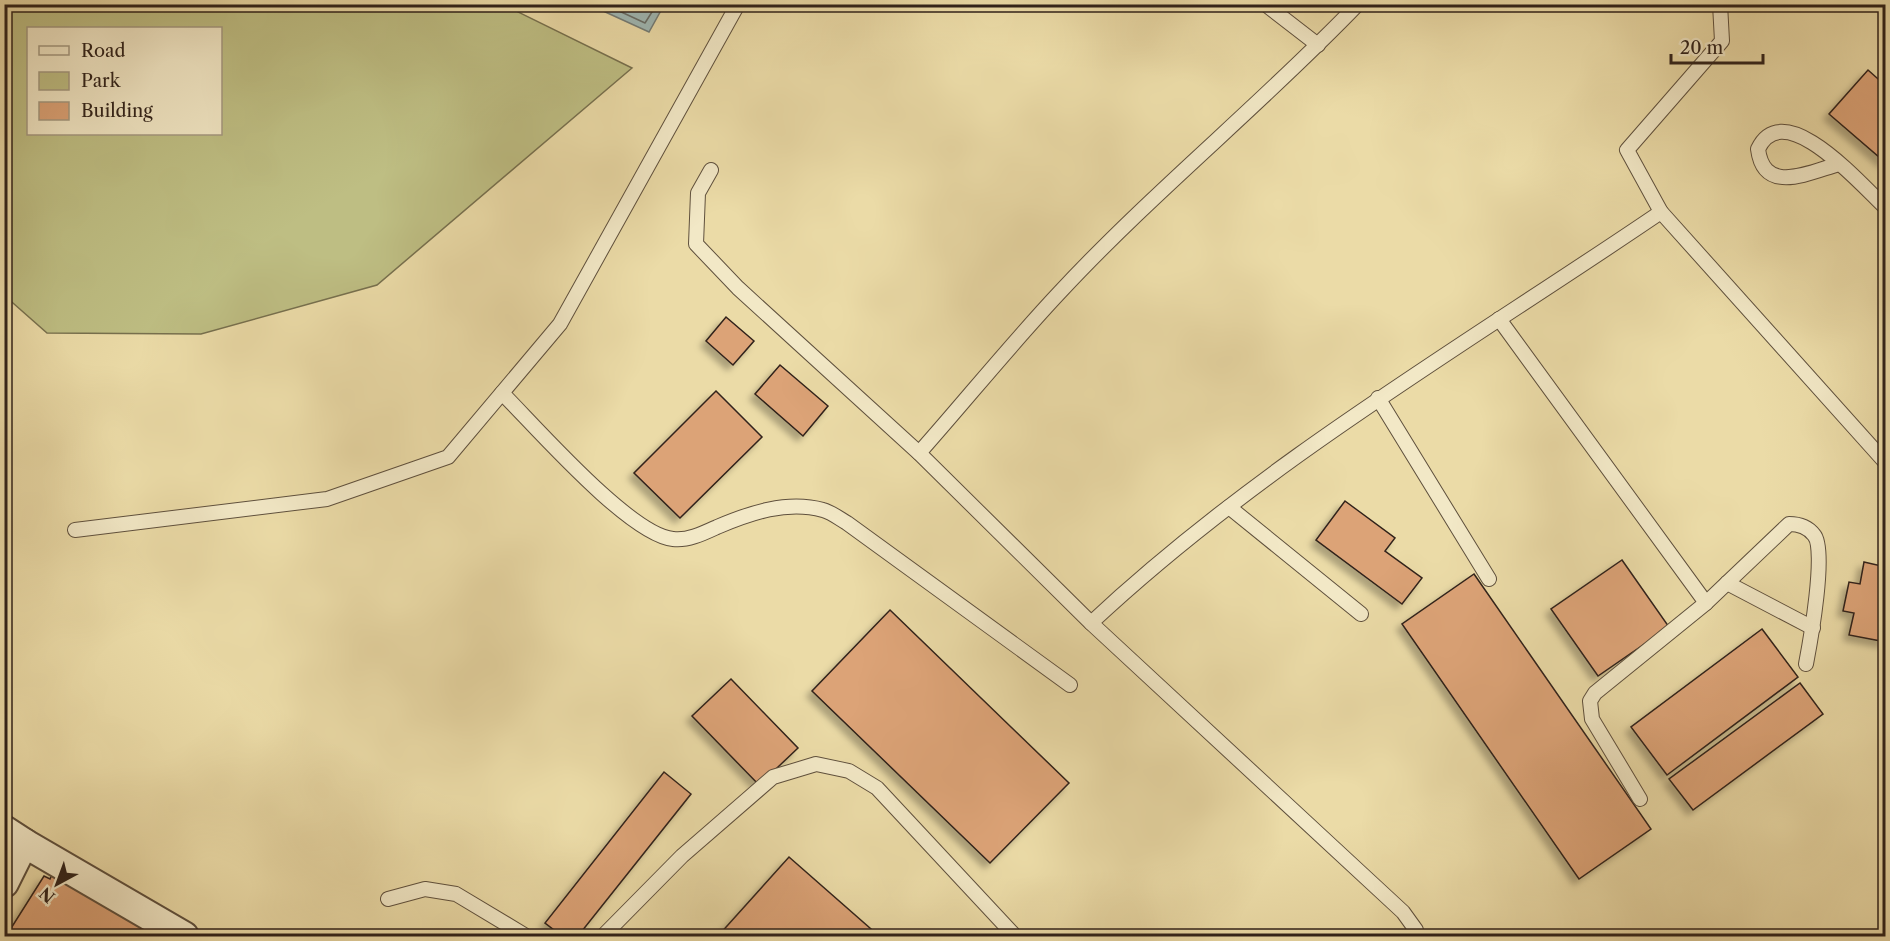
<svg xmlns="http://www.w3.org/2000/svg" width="1890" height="941" font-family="'Libre Caslon Text',serif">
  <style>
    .green { fill: #bebe83; stroke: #77704e; stroke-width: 1.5; fill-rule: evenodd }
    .water { fill: #9fb8b4; stroke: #737c76; stroke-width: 1.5 }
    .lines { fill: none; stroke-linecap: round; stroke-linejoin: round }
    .shore { stroke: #686d67; stroke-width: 1.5 }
    .building { fill: #dca377; stroke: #30221a; stroke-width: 1.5; filter: url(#shadow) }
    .service-casing { stroke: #5f503d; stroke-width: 16 }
    .minor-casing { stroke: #5f503d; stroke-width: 32 }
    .service { stroke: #f2e8c6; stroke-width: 14 }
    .minor { stroke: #f2e8c6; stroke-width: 28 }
  </style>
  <defs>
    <filter id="shadow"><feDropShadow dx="-5.5" dy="5.5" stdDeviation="3" flood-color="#0004"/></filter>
  </defs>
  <rect width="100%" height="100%" fill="#ebdba7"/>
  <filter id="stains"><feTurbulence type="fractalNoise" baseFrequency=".00333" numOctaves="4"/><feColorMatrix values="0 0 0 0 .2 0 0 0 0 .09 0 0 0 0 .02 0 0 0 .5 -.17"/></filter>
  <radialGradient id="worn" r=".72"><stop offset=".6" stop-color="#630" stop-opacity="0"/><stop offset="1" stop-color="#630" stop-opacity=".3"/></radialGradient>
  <path class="green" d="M5,4l499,1 128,63 -255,217 -176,49 -154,-1 -42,-37zM28,28h192v106h-192z"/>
  <polygon class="water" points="590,5 664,4 664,5 649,32"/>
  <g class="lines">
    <polyline class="shore" points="604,4 645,23 657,4"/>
  </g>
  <g class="building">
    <polygon points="1868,70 1886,86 1886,163 1829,114"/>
    <polygon points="726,317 754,341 733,365 706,341"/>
    <polygon points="780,365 828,406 803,436 755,394"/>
    <polygon points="716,391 762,437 680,518 634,473"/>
    <polygon points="1345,501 1395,538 1385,551 1422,578 1402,604 1316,540"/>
    <polygon points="1622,560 1669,627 1598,676 1551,609"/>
    <polygon points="1864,562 1886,567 1886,642 1849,635 1854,613 1843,611 1849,582 1860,584"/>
    <polygon points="1474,574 1651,829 1579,879 1402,624"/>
    <polygon points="890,610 1069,783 990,863 812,691"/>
    <polygon points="1762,629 1798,677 1667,775 1631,727"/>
    <polygon points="731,679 798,748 759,785 692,716"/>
    <polygon points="1800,683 1823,714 1693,810 1669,779"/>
    <polygon points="664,772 691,794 578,936 562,936 545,923"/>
    <polygon points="789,857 879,936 718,936"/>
    <polygon points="53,872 157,936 14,936 8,933 44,876 50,879"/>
  </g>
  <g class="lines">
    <defs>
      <g id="service">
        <polyline points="1265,4 1318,45"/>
        <polyline points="1720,4 1722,41 1627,150 1661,212 1886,463"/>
        <path d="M1839,164c-29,8 -75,32 -81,-15 26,-55 105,38 128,59"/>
        <polyline points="711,170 698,193 696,244 738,288 919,453 1091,623"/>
        <polyline points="1499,319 1706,603"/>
        <path d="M502,393c34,34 128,142 171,146 15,2 31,-6 44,-12 33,-14 70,-27 106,-17 8,2 17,9 24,13l223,162"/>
        <polyline points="1378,398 1489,579"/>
        <path d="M919,453c47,-53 92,-109 141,-161 94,-101 202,-188 298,-288"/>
        <polyline points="1229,507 1361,614"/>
        <polyline points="75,530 327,499 448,457 560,324 738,4"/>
        <polyline points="1727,583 1813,628"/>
        <path d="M1640,799l-48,-80 -2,-18 5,-8 111,-90 83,-79c9,0 19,3 25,11 13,14 -4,108 -8,129"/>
        <polyline points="388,899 425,889 456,894 526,936"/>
        <polyline points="603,936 682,856 773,777 816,764 849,771 877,788 1015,936"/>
        <path d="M1416,936v-6l-13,-18 -312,-289c172,-161 376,-279 570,-411"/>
      </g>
      <g id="minor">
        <polyline points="4,830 24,843 4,883"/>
        <polyline points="24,843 184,936"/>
      </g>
    </defs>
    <use href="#service" class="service-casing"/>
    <use href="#minor" class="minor-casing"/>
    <use href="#service" class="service"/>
    <use href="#minor" class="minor"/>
  </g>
  <rect width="1890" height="941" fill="none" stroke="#ebdba7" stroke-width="24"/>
  <rect x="6" y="6" width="1878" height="929" fill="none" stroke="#30221a" stroke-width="3"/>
  <rect x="12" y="12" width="1866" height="917" fill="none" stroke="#30221a" stroke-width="1.5"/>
  <rect x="27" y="27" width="195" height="108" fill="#f2e8c6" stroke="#a49981" stroke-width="1.5"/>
  <rect x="39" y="46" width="30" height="9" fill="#f2e8c6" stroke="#a49981" stroke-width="1.5"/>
  <text x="81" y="57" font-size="18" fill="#30221a">Road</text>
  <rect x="39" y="72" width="30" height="18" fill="#bebe83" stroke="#a49981" stroke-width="1.5"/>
  <text x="81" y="87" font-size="18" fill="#30221a">Park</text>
  <rect x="39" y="102" width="30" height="18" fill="#dca377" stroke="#a49981" stroke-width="1.5"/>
  <text x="81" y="117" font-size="18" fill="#30221a">Building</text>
  <g transform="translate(57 884) rotate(221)" stroke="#f2e8c6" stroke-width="4.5" paint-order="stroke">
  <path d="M0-4.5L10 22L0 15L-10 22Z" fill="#30221a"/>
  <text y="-9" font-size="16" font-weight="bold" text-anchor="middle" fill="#30221a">N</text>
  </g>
  <path d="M1671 54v9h92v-9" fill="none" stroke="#30221a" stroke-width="3"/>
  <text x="1680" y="54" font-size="18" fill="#30221a" stroke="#f2e8c6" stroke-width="4.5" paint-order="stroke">20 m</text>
  <rect width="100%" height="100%" filter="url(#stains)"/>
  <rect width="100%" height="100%" fill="url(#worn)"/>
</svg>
